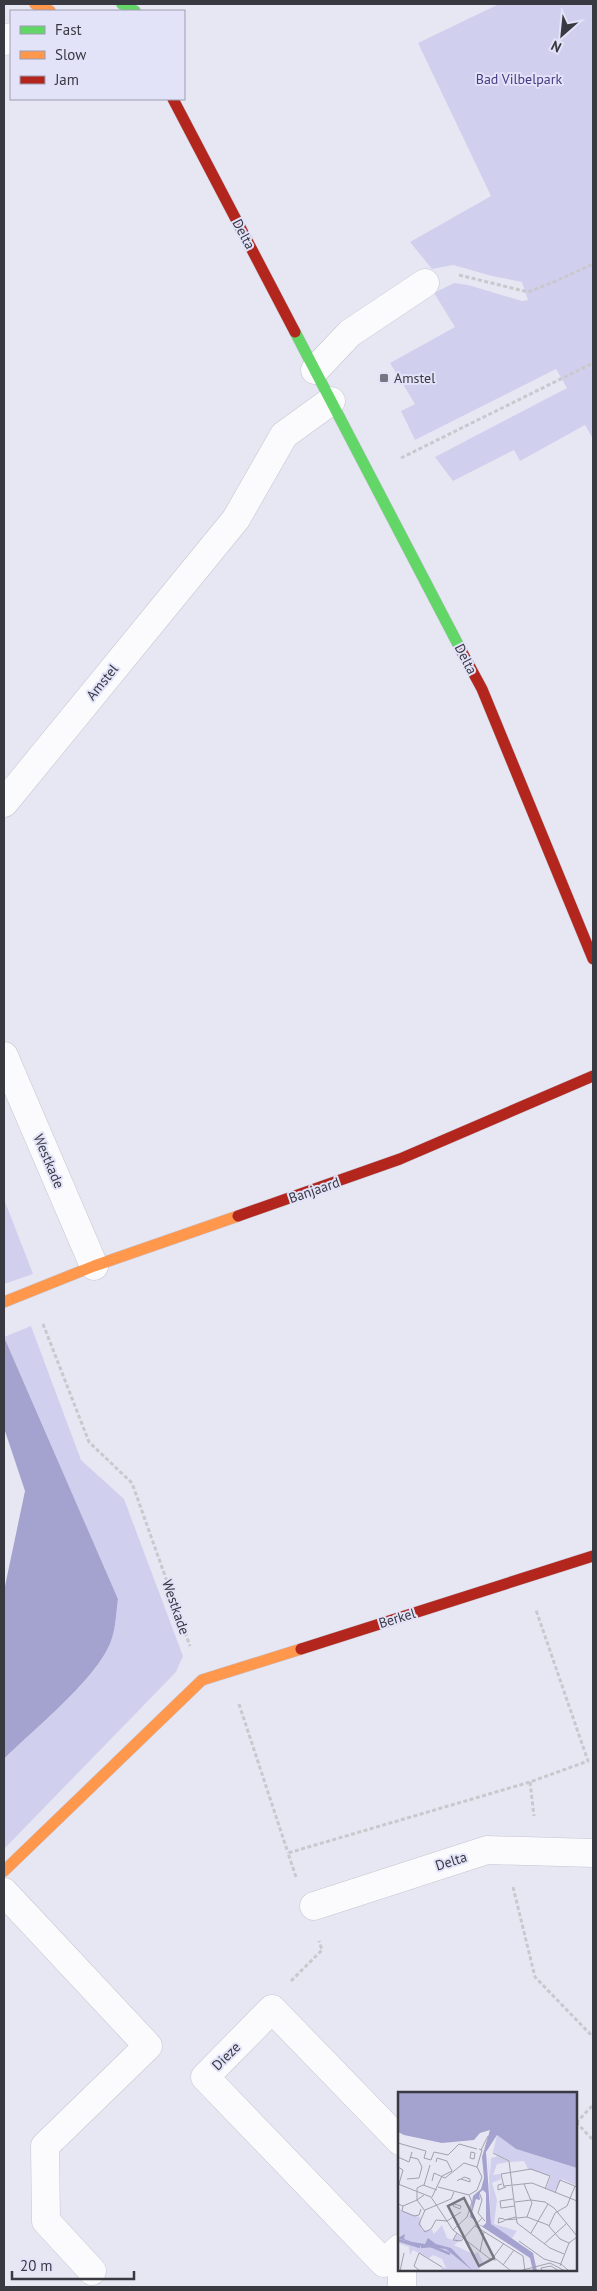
<svg xmlns="http://www.w3.org/2000/svg" width="597" height="2291" font-family="'PT Sans',sans-serif">
  <style>
    .green { fill: #d0d0ee }
    .water { fill: #a4a2ce }
    .lines { fill: none; stroke-linecap: round; stroke-linejoin: round }
    .street-casing { stroke: #c6c5d0; stroke-width: 29 }
    .fast-casing { stroke: #c6c5d0; stroke-width: 12 }
    .slow-casing { stroke: #c6c5d0; stroke-width: 12 }
    .jam-casing { stroke: #c6c5d0; stroke-width: 12 }
    .path { stroke: #c8c8cd; stroke-width: 3; stroke-dasharray: 4 2.5; stroke-linecap: butt }
    .street { stroke: #fbfbfd; stroke-width: 28 }
    .fast { stroke: #63d668; stroke-width: 11 }
    .slow { stroke: #ff974d; stroke-width: 11 }
    .jam { stroke: #b3261e; stroke-width: 11 }
    .poi-dot { fill: #767680; stroke: #e2e2f9; stroke-width: 2 }
    .labels { text-anchor: middle; dominant-baseline: central; stroke-width: 4; stroke-linejoin: round; paint-order: stroke }
    .park-label { font-size: 14px; fill: #463c83; stroke: #e2e2f9 }
    .street-label { font-size: 14px; fill: #393942; stroke: #e2e2f9 }
    .poi-label { font-size: 14px; fill: #393942; stroke: #e2e2f9; text-anchor: start }
    .inset-river { fill: none; stroke: #a4a2ce; stroke-width: 2.5 }
    .inset-road { fill: none; stroke: #a1a1ad; stroke-width: 1 }
    .view { fill: #767680; fill-opacity: 0.15; stroke: #767680; stroke-width: 2.5 }
    .inset-edge { fill: none; stroke: #393942; stroke-width: 2.5 }
  </style>
  <rect width="100%" height="100%" fill="#e7e7f4"/>
  <g class="green">
    <polygon points="499,4 593,4 593,439 585,425 520,461 514,450 453,481 435,457 567,388 556,369 415,440 401,411 415,404 390,363 455,327 434,293 454,283 468,285 522,301 528,300 522,282 492,276 453,265 432,269 410,242 491,196 418,43"/>
    <polygon points="4,1199 33,1274 4,1284"/>
    <path d="M31,1326l50,134 43,39 59,157 -7,16 -172,177v-90c30,-30 94,-80 107,-118 5,-13 5,-29 7,-42l-114,-262z"/>
  </g>
  <path class="water" d="M4,1337l114,262c-2,13 -2,29 -7,42 -13,37 -78,89 -107,118v-168l21,-100 -21,-63z"/>
  <g class="lines">
    <defs>
      <g id="street">
        <polyline points="4,41 11,37"/>
        <polyline points="315,370 350,333 425,283"/>
        <polyline points="4,803 236,519 284,435 331,401"/>
        <polyline points="4,1056 94,1266"/>
        <polyline points="4,1892 148,2046 45,2146 46,2221 92,2271"/>
        <polyline points="314,1906 487,1850 593,1853"/>
        <polyline points="400,2141 272,2009 205,2077 384,2263 400,2248"/>
        <polyline points="402,2270 402,2287"/>
      </g>
      <g id="fast">
        <polyline points="122,4 135,11"/>
        <polyline points="295,332 462,652"/>
      </g>
      <g id="slow">
        <polyline points="35,4 50,11"/>
        <polyline points="4,1302 94,1266 238,1216"/>
        <polyline points="4,1871 202,1680 301,1649"/>
      </g>
      <g id="jam">
        <polyline points="173,99 295,332"/>
        <polyline points="462,652 482,689 593,959"/>
        <polyline points="238,1216 400,1159 593,1076"/>
        <polyline points="301,1649 593,1556"/>
      </g>
    </defs>
    <use href="#street" class="street-casing"/>
    <use href="#fast" class="fast-casing"/>
    <use href="#slow" class="slow-casing"/>
    <use href="#jam" class="jam-casing"/>
    <g class="path">
      <polyline points="459,275 528,292 556,281 593,264"/>
      <polyline points="401,458 593,363"/>
      <polyline points="43,1324 89,1442 132,1483 190,1646"/>
      <polyline points="239,1704 288,1853"/>
      <polyline points="530,1782 534,1816"/>
      <polyline points="296,1877 288,1853 530,1782 588,1761 536,1610"/>
      <polyline points="513,1887 535,1977 593,2037"/>
      <polyline points="291,1981 322,1950 319,1941"/>
      <polyline points="576,2122 593,2140"/>
      <polyline points="576,2123 593,2105"/>
    </g>
    <use href="#street" class="street"/>
    <use href="#fast" class="fast"/>
    <use href="#slow" class="slow"/>
    <use href="#jam" class="jam"/>
  </g>
  <rect class="poi-dot" x="379" y="373" width="10" height="10" rx="2.5"/>
  <g class="labels">
    <g class="park-label">
      <text x="519" y="79">Bad Vilbelpark</text>
    </g>
    <g class="street-label">
      <text transform="translate(244 234) rotate(62)">Delta</text>
      <text transform="translate(466 659) rotate(63)">Delta</text>
      <text transform="translate(102 682) rotate(-51)">Amstel</text>
      <text transform="translate(49 1161) rotate(67)">Westkade</text>
      <text transform="translate(314 1190) rotate(-19)">Banjaard</text>
      <text transform="translate(176 1607) rotate(71)">Westkade</text>
      <text transform="translate(397 1618) rotate(-17)">Berkel</text>
      <text transform="translate(451 1861) rotate(-18)">Delta</text>
      <text transform="translate(226 2056) rotate(-45)">Dieze</text>
    </g>
    <g class="poi-label">
      <text x="394" y="378">Amstel</text>
    </g>
  </g>
  <g transform="translate(398 2092)">
    <rect width="179" height="179" fill="#e7e7f4"/>
    <path d="M99,43l19,14 61,19v18l-15,-7 -8,13 -8,-3 5,-13 -23,-7 -4,-8 -14,1 -17,-10zM90,61l2,24 1,-19 7,-2 11,6 -12,2 -4,11 7,-1 1,5 -9,4 5,17 -3,24 23,7 -5,7 -5,-3 4,5 -20,-16zM0,113l3,5 19,7 2,13h10l2,4 8,-9 5,13 6,2 4,-6 5,5 -8,6 19,9 5,-2 5,10 -4,7 2,2h-40l1,-4 4,1 -4,-9 -9,-4 -4,3 -16,-8 -3,5 -1,-8 -11,-4z" fill="#d0d0ee"/>
    <path d="M0,0h179v76l-61,-19 -19,-14 -11,17 5,72 42,29 4,18h-4l-3,-13 -52,-34 5,2 3,-3v-30l-3,-3 -4,3 1,7 -4,-1 -4,14 5,9 -7,-5 3,-21 8,-7 3,-11 -2,-21 8,-27 -10,3 -6,7 -32,3 -38,-8 -6,-3zM7,142l-1,5 8,3 13,2 3,-6 8,6 15,4 22,23 -27,-22 -27,-3 -21,-8z" fill="#a4a2ce"/>
    <path class="inset-river" d="M0,148l22,7M23,155l10,-1 19,8"/>
    <path class="inset-road" d="M0,51l28,8 -2,7 7,2 3,-8 14,3 11,-11 18,5M83,58l7,-14M73,60l4,1 -1,6 -4,-1zM95,61l16,8 3,24M0,65l11,5 3,-10M38,70l1,-4 10,3 5,10M0,75l5,3 -4,14M9,87l12,-1 3,-11 -4,-8 -8,-2M34,89l2,-8 11,5 19,-15 13,4M59,89l1,-1 3,-1 3,-2 6,2v3l-9,-3M0,92l33,13 22,33 37,29 6,1M104,92l-4,1v5l8,-3M126,92l8,19 -5,14M26,93l6,-20M106,94l28,-3 45,18M114,94l5,37 33,25 14,6M40,95l31,8M106,95l-3,-13 30,-5 19,7 -5,13M56,100l-3,7 -26,11 -6,14 6,8 6,-3 5,-9 11,1 14,-9M81,100l3,8 -4,13 7,8M157,101l5,-13 17,7M26,103l-7,5v-12l6,-3 14,5M34,105l10,-21 10,-5M115,107l-13,2 1,7 14,-2M133,108l14,2 9,6 23,28M117,110l16,-2M0,112l5,2 14,-6 8,11M56,112l7,2 -1,3 -7,-3zM5,114l-1,5 12,5 5,-1 2,-6M118,125l-12,3 13,-1M119,126l10,-1 21,8 12,14 9,4M106,127l-5,-1 -1,5 6,-2M77,134l48,30 2,15M151,134l6,-13 12,-7 8,-20M55,138l14,-13 5,-15 -3,-7 8,-5 5,-13 -5,-10 5,-17 -3,-1M59,141l-4,7 8,1 21,-23M133,141l17,-29M121,149l25,18 17,5 8,7M146,152l23,-21M82,160l4,-20M94,167l12,-16M98,167l15,12M105,173l11,-15M162,174l9,-23 8,-6M2,179l4,-18M22,179l-6,-5 5,-13 23,14M121,179l31,-8 15,8M144,179l-1,-3 10,-2 8,5"/>
    <path class="view" d="M66,106l30,60 -15,8 -31,-60z"/>
    <rect width="179" height="179" class="inset-edge"/>
  </g>
  <rect width="597" height="2291" fill="none" stroke="#393942" stroke-width="10"/>
  <rect x="10" y="10" width="175" height="90" fill="#e2e2f9" stroke="#9e9eb0"/>
  <rect x="20" y="26" width="25" height="8" fill="#63d668" stroke="#9e9eb0"/>
  <text x="55" y="35" font-size="15" fill="#393942">Fast</text>
  <rect x="20" y="51" width="25" height="8" fill="#ff974d" stroke="#9e9eb0"/>
  <text x="55" y="60" font-size="15" fill="#393942">Slow</text>
  <rect x="20" y="76" width="25" height="8" fill="#b3261e" stroke="#9e9eb0"/>
  <text x="55" y="85" font-size="15" fill="#393942">Jam</text>
  <g transform="translate(562 35) rotate(207)" stroke="#e2e2f9" stroke-width="4" paint-order="stroke">
  <path d="M0-4L9 19L0 12L-9 19Z" fill="#393942"/>
  <text y="-8" font-size="14" font-weight="bold" text-anchor="middle" fill="#393942">N</text>
  </g>
  <path d="M12 2271v8h122v-8" fill="none" stroke="#393942" stroke-width="2.5"/>
  <text x="20" y="2271" font-size="15" fill="#393942" stroke="#e2e2f9" stroke-width="4" paint-order="stroke">20 m</text>
</svg>
